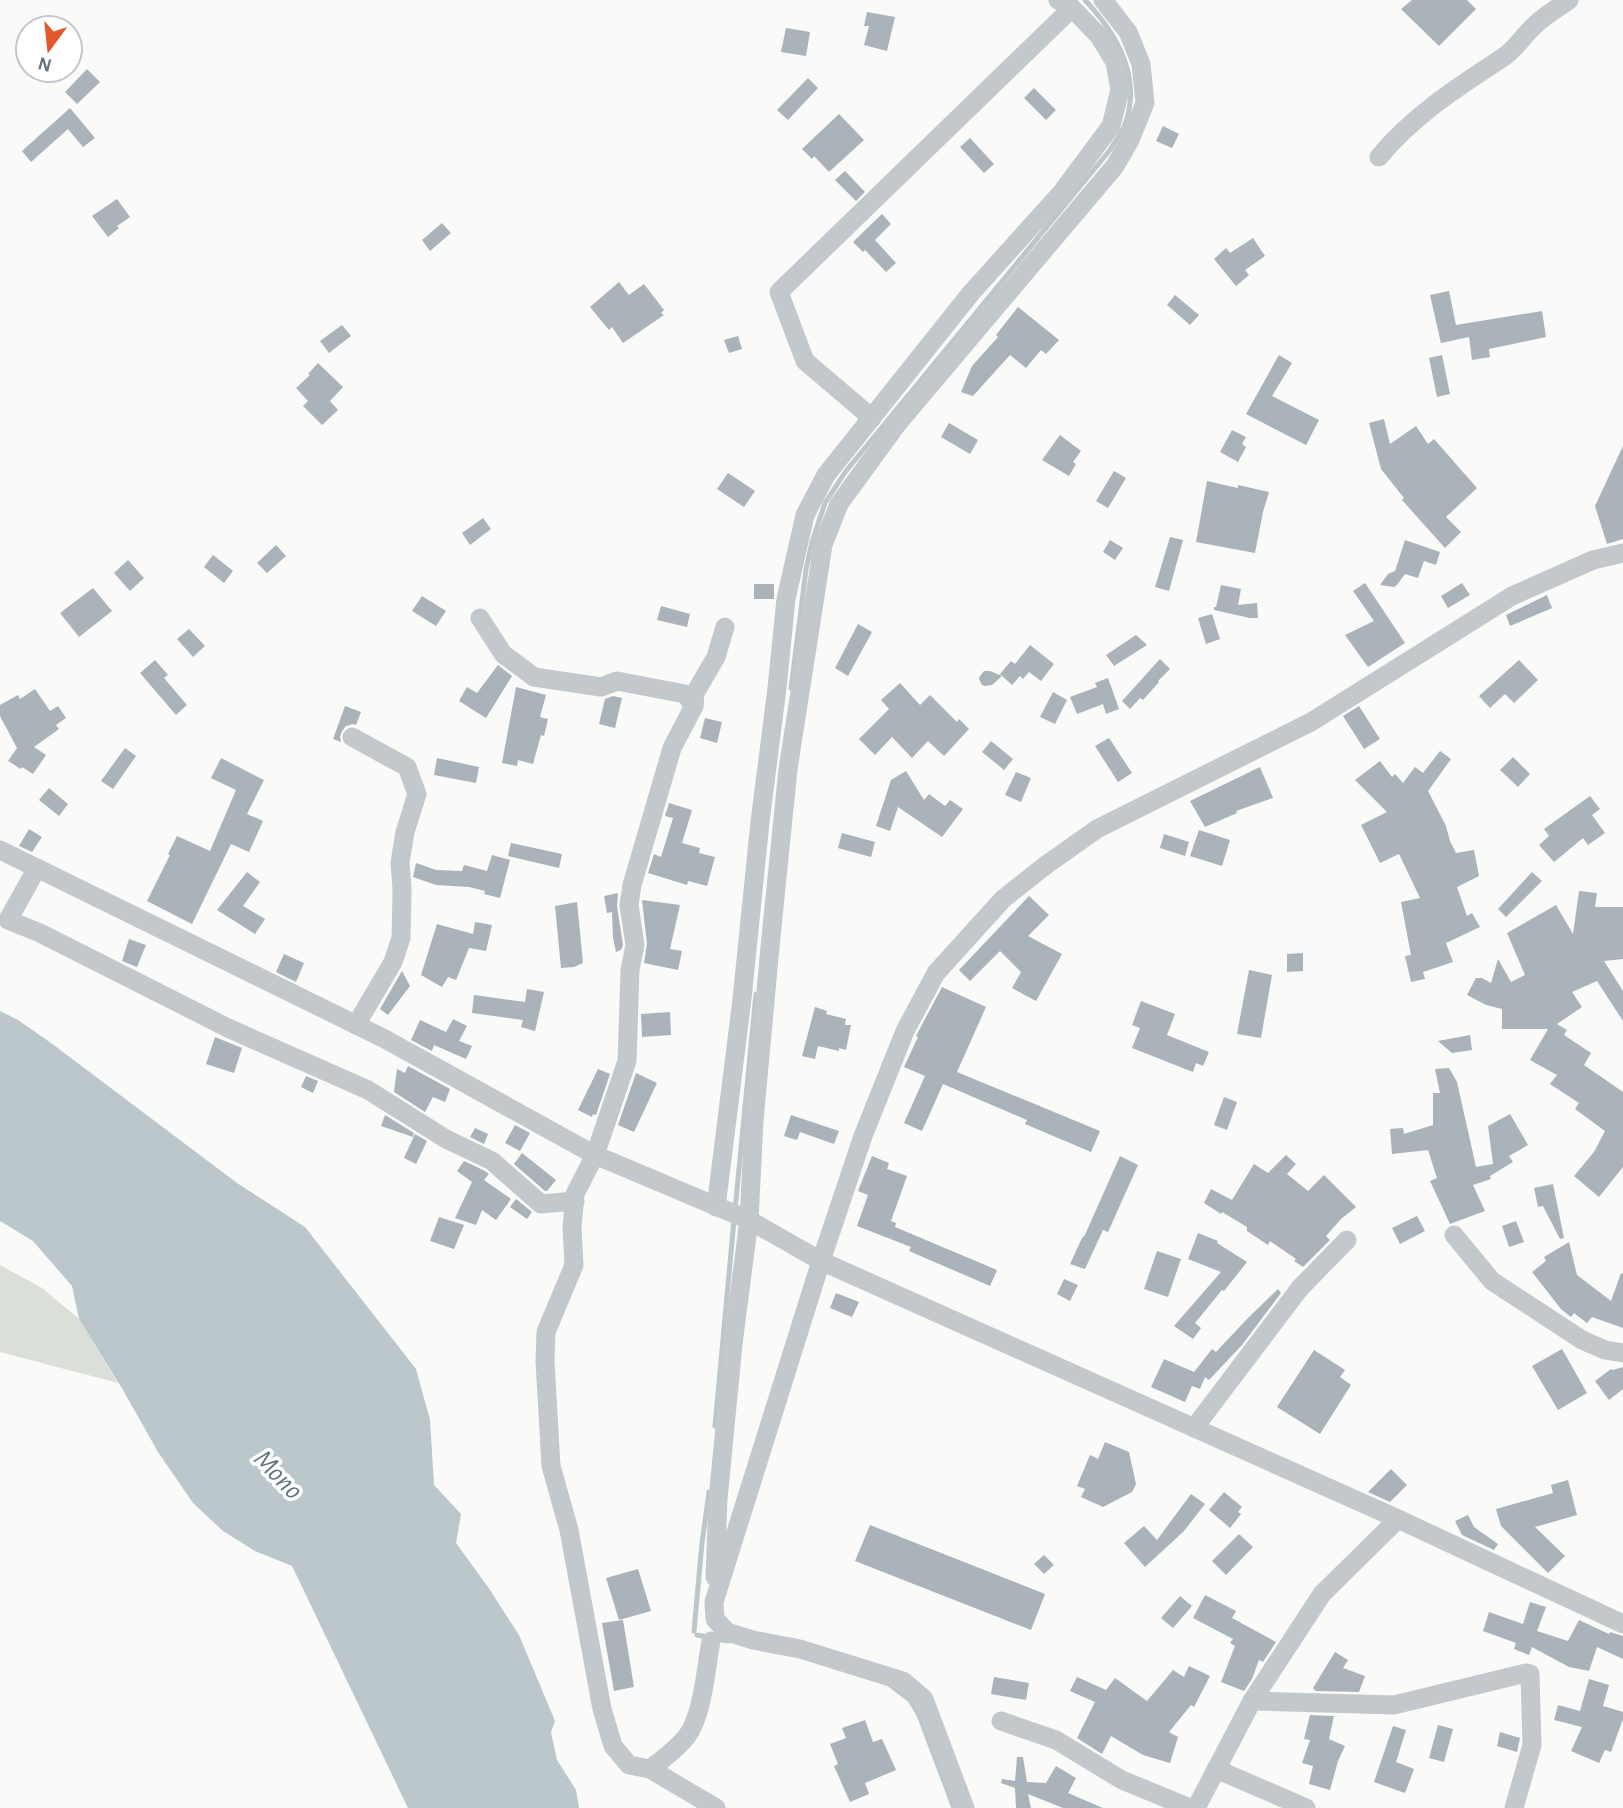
<svg xmlns="http://www.w3.org/2000/svg" width="1623" height="1808" font-family="'Alegreya Sans',sans-serif">
  <style>
    .green { fill: #dadfd7 }
    .water { fill: #bbc7cb }
    .lines { fill: none; stroke-linecap: round; stroke-linejoin: round }
    .stream { stroke: #bbc7cb; stroke-width: 5 }
    .building { fill: #aab3b9 }
    .minor { stroke: #c3c8cc; stroke-width: 19 }
    .labels { text-anchor: middle; dominant-baseline: central; stroke-width: 7; stroke-linejoin: round; paint-order: stroke }
    .water-label { font-size: 28px; font-style: italic; fill: #60757c; stroke: #fff }
  </style>
  <rect width="100%" height="100%" fill="#fafaf8"/>
  <polygon class="green" points="0,1265 42,1288 79,1319 118,1383 0,1352"/>
  <polygon class="water" points="0,1011 18,1020 51,1043 237,1183 305,1227 416,1369 430,1420 434,1485 461,1514 456,1543 488,1587 519,1635 555,1721 551,1732 557,1760 576,1790 579,1808 408,1808 292,1566 255,1551 223,1531 193,1503 158,1452 123,1390 79,1319 72,1286 33,1241 0,1221"/>
  <g class="lines">
    <g class="stream">
      <path d="M791,688l15,-118 6,-28 13,-39 21,-32 264,-321c4,-7 10,-15 14,-23 19,-48 -7,-93 -39,-127"/>
      <polyline points="735,1210 756,994"/>
      <polyline points="715,1426 734,1220"/>
      <polyline points="694,1631 702,1543 709,1492"/>
      <polyline points="697,1635 728,1641"/>
      <polyline points="889,1684 910,1700 919,1715 954,1808"/>
    </g>
  </g>
  <g class="building">
    <polygon points="1412,0 1467,0 1476,9 1439,46 1401,9"/>
    <polygon points="867,12 895,17 887,51 864,45 869,26 864,26"/>
    <polygon points="786,28 810,32 806,56 781,52"/>
    <polygon points="87,69 100,82 77,104 65,92"/>
    <polygon points="808,78 818,88 788,120 777,110"/>
    <polygon points="1034,88 1056,110 1046,120 1024,98"/>
    <polygon points="70,108 95,138 83,147 68,129 31,162 22,151"/>
    <polygon points="839,114 864,140 829,172 814,156 812,159 802,149"/>
    <polygon points="1163,126 1179,134 1172,148 1156,141"/>
    <polygon points="970,138 994,164 984,173 960,147"/>
    <polygon points="845,171 865,192 856,201 835,180"/>
    <polygon points="117,199 130,217 117,226 119,228 108,237 92,216"/>
    <polygon points="882,214 891,224 875,240 896,263 886,272 865,250 863,252 853,242"/>
    <polygon points="442,223 451,233 430,251 422,240"/>
    <polygon points="1253,238 1265,256 1245,270 1249,275 1236,286 1214,259 1226,248 1230,253"/>
    <polygon points="619,282 629,295 644,284 664,310 661,313 664,315 623,343 612,327 609,330 590,307"/>
    <polygon points="1449,291 1456,325 1542,311 1546,337 1489,349 1490,357 1472,360 1469,337 1441,343 1430,295"/>
    <polygon points="1175,295 1199,315 1190,325 1167,305"/>
    <polygon points="1018,307 1059,340 1046,354 1041,350 1026,368 1010,355 973,396 961,392 972,366 998,337 996,335"/>
    <polygon points="342,325 351,336 329,353 320,341"/>
    <polygon points="738,336 742,349 729,353 724,340"/>
    <polygon points="1279,355 1292,363 1272,396 1319,420 1306,445 1246,414"/>
    <polygon points="1442,355 1450,394 1437,397 1429,358"/>
    <polygon points="318,363 343,387 330,401 338,410 322,425 303,406 308,401 296,388 310,375 308,374"/>
    <polygon points="1384,419 1390,444 1416,426 1428,444 1434,439 1477,488 1446,517 1461,532 1445,548 1402,500 1404,498 1381,469 1369,423"/>
    <polygon points="949,423 978,440 970,454 941,437"/>
    <polygon points="1232,430 1246,437 1242,444 1246,447 1238,462 1220,452"/>
    <polygon points="1060,435 1081,451 1073,462 1076,464 1069,476 1042,460"/>
    <polygon points="1623,446 1623,539 1607,544 1595,506"/>
    <polygon points="1114,471 1126,478 1108,508 1096,501"/>
    <polygon points="728,473 755,491 744,507 717,489"/>
    <polygon points="1207,481 1238,488 1238,485 1269,492 1263,512 1255,553 1196,542"/>
    <polygon points="483,518 491,529 470,545 462,533"/>
    <polygon points="1170,537 1183,540 1169,591 1155,587"/>
    <polygon points="1110,540 1123,548 1115,560 1103,552"/>
    <polygon points="1405,540 1440,552 1436,565 1424,561 1418,578 1405,574 1397,585 1394,587 1380,585 1388,574 1395,571"/>
    <polygon points="276,545 286,556 267,573 257,563"/>
    <polygon points="213,555 233,571 224,583 204,567"/>
    <polygon points="128,560 144,578 130,591 114,573"/>
    <polygon points="1365,583 1405,643 1368,667 1345,635 1374,621 1353,591"/>
    <polygon points="1462,583 1470,595 1448,608 1441,596"/>
    <rect x="754" y="584" width="20" height="15"/>
    <polygon points="1221,585 1241,589 1238,605 1257,603 1258,618 1250,618 1214,610 1214,607 1216,607"/>
    <polygon points="93,588 112,611 79,637 60,613"/>
    <polygon points="1547,595 1552,608 1510,626 1506,615"/>
    <polygon points="422,596 446,611 436,626 412,611"/>
    <polygon points="661,606 690,614 687,627 657,620"/>
    <polygon points="1212,614 1220,639 1206,644 1198,618"/>
    <polygon points="858,624 872,632 848,676 835,668"/>
    <polygon points="189,629 205,646 193,657 177,639"/>
    <polygon points="1136,635 1147,645 1114,666 1106,655"/>
    <polygon points="1030,645 1054,664 1041,681 1029,672 1023,679 1020,676 1012,685 1000,674 1011,661 1015,664"/>
    <polygon points="1160,659 1170,669 1158,681 1159,682 1143,700 1140,698 1130,709 1122,701"/>
    <polygon points="155,660 168,675 164,678 187,705 176,715 140,673"/>
    <polygon points="1519,660 1538,680 1514,703 1505,694 1490,708 1479,696"/>
    <polygon points="498,665 512,676 486,718 459,701 467,687 477,693"/>
    <polygon points="984,671 990,671 1002,676 992,685 985,686 982,685 979,679 980,676"/>
    <polygon points="1108,678 1119,709 1106,714 1103,704 1077,714 1070,697 1097,687 1095,683"/>
    <polygon points="900,683 920,705 930,695 957,722 959,719 969,729 944,756 928,741 912,758 892,737 875,755 859,739 889,709 881,700"/>
    <polygon points="516,687 546,695 540,717 548,719 544,736 541,735 533,764 518,760 517,766 502,763"/>
    <polygon points="35,689 50,711 58,706 66,718 56,725 59,729 34,747 46,755 33,774 22,767 21,769 8,761 17,748 0,716 0,705 18,695 20,699"/>
    <polygon points="1053,692 1067,700 1055,724 1040,717"/>
    <polygon points="613,696 622,698 615,728 599,724 605,699"/>
    <polygon points="345,706 361,712 356,725 353,724 346,726 342,731 340,737 341,742 333,739"/>
    <polygon points="1359,706 1380,739 1364,749 1343,716"/>
    <polygon points="705,718 722,722 717,743 700,738"/>
    <polygon points="1109,738 1132,773 1118,782 1095,746"/>
    <polygon points="991,741 1013,759 1004,770 982,752"/>
    <polygon points="125,748 136,756 113,789 101,781"/>
    <polygon points="1440,751 1451,759 1428,791 1446,826 1450,841 1456,853 1474,850 1479,876 1457,887 1467,916 1472,913 1480,927 1446,943 1453,962 1423,972 1425,979 1411,982 1405,956 1411,955 1401,902 1420,898 1399,854 1380,863 1361,825 1387,812 1355,780 1380,761 1392,777 1395,774 1403,783 1415,767 1423,773"/>
    <polygon points="1513,757 1530,774 1518,787 1500,770"/>
    <polygon points="221,758 264,780 247,814 263,821 249,852 231,844 192,924 147,901 170,855 168,854 177,836 210,851 236,790 211,778"/>
    <polygon points="437,758 479,767 476,783 434,775"/>
    <polygon points="1260,767 1273,798 1236,811 1237,813 1205,827 1190,801"/>
    <polygon points="906,771 924,800 929,794 945,806 950,800 963,809 942,837 898,807 890,831 876,826 891,780"/>
    <polygon points="1016,772 1031,778 1021,802 1005,795"/>
    <polygon points="49,788 68,804 59,816 39,800"/>
    <polygon points="1590,796 1600,809 1592,815 1605,833 1588,845 1583,838 1554,862 1539,845 1549,836 1544,829"/>
    <polygon points="669,803 692,810 682,843 700,848 699,853 715,857 707,886 688,881 687,885 648,873 654,854 661,857 673,818 665,816"/>
    <polygon points="29,829 42,837 32,852 19,846"/>
    <polygon points="1199,830 1230,840 1222,866 1190,856"/>
    <polygon points="842,833 875,842 871,857 838,848"/>
    <polygon points="1164,834 1189,842 1185,856 1160,848"/>
    <polygon points="511,843 562,854 559,868 508,856"/>
    <polygon points="492,855 510,860 500,898 484,894 485,891 469,887 436,885 413,877 416,863 436,870 462,871 464,865 487,871"/>
    <polygon points="247,872 260,882 243,906 265,919 255,934 217,910"/>
    <polygon points="1532,872 1542,881 1506,917 1498,909"/>
    <polygon points="1579,891 1597,893 1595,907 1623,907 1623,959 1604,961 1623,991 1623,1021 1597,981 1572,992 1582,1007 1557,1024 1567,1030 1564,1035 1591,1053 1584,1065 1623,1092 1623,1167 1599,1197 1574,1176 1594,1152 1605,1131 1575,1109 1579,1103 1550,1084 1557,1075 1530,1060 1548,1029 1502,1029 1502,1009 1486,1005 1467,995 1476,978 1482,978 1491,983 1498,959 1511,982 1525,975 1507,933 1556,905 1573,934"/>
    <polygon points="618,893 617,906 623,945 621,950 616,952 613,938 612,912 607,913 604,896"/>
    <polygon points="1029,896 1049,915 1028,936 1062,954 1036,1001 1012,988 1021,972 1000,951 970,981 959,970"/>
    <polygon points="642,900 680,905 670,949 682,951 678,970 644,963 647,944"/>
    <polygon points="577,902 583,963 574,967 561,968 555,906"/>
    <polygon points="475,922 492,925 486,951 469,948 456,980 448,977 442,987 421,975 437,924 473,934"/>
    <polygon points="129,939 146,945 137,967 122,961"/>
    <polygon points="1303,953 1303,971 1287,972 1287,954"/>
    <polygon points="284,954 304,963 296,982 276,972"/>
    <polygon points="1249,970 1272,975 1261,1038 1237,1034"/>
    <polygon points="402,971 410,986 388,1015 380,1009"/>
    <polygon points="942,987 986,1007 957,1072 1100,1131 1091,1152 1025,1124 1027,1120 943,1084 922,1131 904,1123 925,1076 904,1067 918,1037 916,1036"/>
    <polygon points="527,989 544,992 535,1031 521,1027 523,1020 472,1013 474,995 525,1002"/>
    <polygon points="1141,1001 1175,1014 1167,1035 1209,1052 1203,1066 1196,1063 1193,1072 1132,1048 1140,1028 1132,1025"/>
    <polygon points="815,1007 827,1011 826,1014 846,1019 845,1025 851,1025 846,1050 839,1048 839,1051 818,1046 815,1059 802,1056"/>
    <polygon points="670,1012 671,1035 642,1037 641,1014"/>
    <polygon points="453,1019 467,1026 459,1041 472,1046 466,1059 434,1045 432,1051 411,1040 420,1020 446,1032"/>
    <polygon points="1470,1035 1472,1050 1452,1053 1438,1041"/>
    <polygon points="215,1037 242,1048 234,1073 206,1064"/>
    <polygon points="408,1066 450,1089 445,1102 433,1097 425,1112 394,1092 397,1069 405,1073"/>
    <polygon points="1449,1068 1457,1082 1476,1167 1493,1164 1488,1126 1510,1114 1528,1145 1509,1156 1513,1162 1490,1176 1491,1179 1473,1185 1485,1211 1450,1224 1430,1181 1437,1178 1428,1150 1392,1154 1390,1129 1403,1128 1404,1134 1433,1125 1433,1093 1440,1093 1435,1069"/>
    <polygon points="598,1069 610,1074 596,1115 593,1114 592,1117 578,1110"/>
    <polygon points="636,1073 657,1083 634,1132 618,1125"/>
    <polygon points="306,1076 318,1081 313,1093 301,1087"/>
    <polygon points="1224,1097 1237,1102 1227,1130 1214,1125"/>
    <polygon points="385,1115 414,1133 413,1137 381,1126"/>
    <polygon points="791,1115 839,1131 834,1144 800,1132 797,1140 784,1136"/>
    <polygon points="515,1125 530,1133 520,1151 505,1143"/>
    <polygon points="475,1128 488,1134 484,1144 470,1137"/>
    <polygon points="415,1134 427,1141 416,1164 404,1158"/>
    <polygon points="522,1153 556,1180 547,1191 545,1191 514,1164"/>
    <polygon points="1286,1155 1296,1164 1287,1174 1308,1191 1324,1175 1356,1207 1341,1219 1326,1236 1330,1240 1303,1267 1294,1261 1296,1259 1270,1241 1268,1245 1247,1231 1247,1227 1222,1212 1221,1214 1204,1203 1211,1189 1232,1200 1254,1164 1268,1173"/>
    <polygon points="872,1156 889,1163 887,1169 907,1176 891,1221 896,1223 895,1227 997,1270 990,1286 909,1251 911,1247 857,1226 868,1195 858,1191"/>
    <polygon points="1120,1156 1138,1165 1108,1232 1103,1230 1085,1269 1070,1264 1083,1236 1084,1237"/>
    <polygon points="464,1161 485,1171 489,1174 484,1180 511,1199 496,1220 482,1210 476,1225 455,1218 472,1182 457,1171"/>
    <polygon points="1553,1184 1564,1238 1560,1239 1543,1206 1538,1207 1534,1188"/>
    <polygon points="516,1199 532,1212 527,1219 510,1207"/>
    <polygon points="1417,1216 1425,1231 1400,1244 1392,1228"/>
    <polygon points="439,1217 464,1225 454,1249 430,1241"/>
    <polygon points="1516,1221 1524,1242 1509,1247 1502,1226"/>
    <polygon points="1198,1233 1218,1241 1217,1243 1247,1262 1224,1291 1222,1290 1195,1323 1201,1328 1193,1339 1174,1326 1221,1272 1188,1259"/>
    <polygon points="1569,1242 1577,1275 1611,1301 1621,1273 1623,1274 1623,1328 1592,1317 1587,1323 1574,1313 1571,1317 1561,1309 1532,1272 1546,1261 1544,1257"/>
    <polygon points="1157,1251 1181,1259 1168,1297 1144,1289"/>
    <polygon points="1064,1279 1078,1285 1070,1301 1057,1294"/>
    <polygon points="1278,1289 1281,1293 1242,1345 1209,1380 1205,1377 1200,1389 1192,1386 1185,1402 1151,1387 1164,1359 1194,1372 1212,1349 1216,1352 1247,1319"/>
    <polygon points="836,1293 859,1302 852,1317 830,1308"/>
    <polygon points="1562,1349 1587,1393 1558,1410 1532,1366"/>
    <polygon points="1314,1350 1345,1370 1340,1377 1351,1385 1320,1434 1277,1407"/>
    <polygon points="1623,1367 1623,1389 1609,1400 1595,1381 1611,1369 1613,1370"/>
    <polygon points="1105,1442 1129,1452 1136,1484 1132,1492 1103,1507 1081,1497 1085,1489 1077,1486 1090,1455 1098,1459"/>
    <polygon points="1391,1469 1407,1485 1390,1502 1368,1492"/>
    <polygon points="1568,1480 1577,1515 1535,1527 1565,1556 1548,1573 1501,1526 1496,1509 1553,1493 1551,1485"/>
    <polygon points="1224,1492 1242,1507 1238,1512 1241,1514 1230,1528 1209,1510"/>
    <polygon points="1191,1494 1205,1504 1184,1531 1145,1567 1124,1543 1144,1526 1157,1540"/>
    <polygon points="1468,1515 1474,1527 1498,1544 1494,1550 1462,1535 1455,1521"/>
    <polygon points="870,1525 1045,1594 1031,1630 855,1561"/>
    <polygon points="1239,1534 1253,1547 1226,1575 1212,1561"/>
    <polygon points="1044,1555 1054,1565 1044,1574 1034,1564"/>
    <polygon points="638,1569 651,1611 619,1620 606,1578"/>
    <polygon points="1205,1595 1236,1611 1232,1618 1276,1642 1263,1662 1259,1660 1252,1679 1244,1691 1221,1682 1235,1646 1230,1643 1233,1639 1193,1618"/>
    <polygon points="1180,1596 1192,1606 1173,1628 1161,1618"/>
    <polygon points="1530,1602 1546,1607 1537,1631 1568,1641 1579,1620 1609,1634 1610,1632 1623,1636 1623,1659 1597,1647 1589,1671 1569,1667 1532,1647 1529,1655 1514,1649 1516,1643 1483,1631 1489,1612 1523,1624"/>
    <polygon points="623,1620 634,1687 614,1691 602,1623"/>
    <polygon points="1335,1652 1348,1660 1343,1668 1365,1676 1359,1692 1316,1691 1313,1688"/>
    <polygon points="1189,1666 1210,1676 1194,1707 1191,1705 1169,1732 1178,1737 1170,1763 1143,1755 1111,1736 1102,1754 1077,1738 1095,1702 1070,1691 1077,1677 1106,1690 1115,1678 1147,1701 1173,1670 1184,1677"/>
    <polygon points="994,1677 1029,1683 1026,1700 991,1694"/>
    <polygon points="1589,1679 1609,1685 1603,1706 1623,1712 1623,1719 1611,1752 1605,1750 1599,1763 1571,1751 1582,1727 1554,1720 1558,1705 1580,1711"/>
    <polygon points="1310,1715 1334,1716 1329,1739 1345,1746 1338,1761 1330,1790 1309,1784 1313,1766 1302,1763 1310,1740 1304,1739"/>
    <polygon points="865,1720 873,1742 882,1739 896,1770 865,1783 869,1794 850,1802 834,1766 838,1764 830,1744 846,1738 842,1728"/>
    <polygon points="1438,1725 1453,1729 1444,1762 1429,1758"/>
    <polygon points="1393,1726 1406,1730 1396,1762 1414,1769 1405,1793 1374,1782"/>
    <polygon points="1500,1732 1520,1738 1517,1752 1497,1746"/>
    <polygon points="1017,1757 1023,1757 1027,1782 1046,1783 1056,1766 1076,1778 1068,1793 1103,1808 1063,1808 1028,1794 1031,1808 1016,1808 1015,1788 1001,1783 1002,1779 1015,1781"/>
  </g>
  <g class="lines">
    <g class="minor">
      <path d="M1379,157c34,-42 82,-72 126,-101 12,-9 19,-21 30,-31 10,-10 23,-17 34,-25"/>
      <polyline points="872,418 805,361 779,292 1072,8"/>
      <polyline points="480,618 503,654 534,677 601,687 617,681 685,694 694,706"/>
      <polyline points="352,737 407,767 417,794 405,832 400,863 402,889 401,938 393,962 356,1025"/>
      <polyline points="0,850 383,1038 595,1155 749,1220 821,1261 1398,1519 1623,1624"/>
      <polyline points="37,868 8,920 40,933 230,1029 368,1090 446,1139 492,1161 541,1204 575,1201"/>
      <polyline points="716,1207 742,999 760,822 777,688 786,599 805,515 826,475 971,293 1062,192 1111,126 1120,90 1115,62 1099,36 1072,8 1058,0"/>
      <polyline points="1454,1235 1492,1281 1582,1340 1605,1350 1623,1353"/>
      <polyline points="1194,1428 1300,1288 1347,1240"/>
      <polyline points="715,1577 718,1499 733,1344 749,1220 754,1121 770,947 788,769 823,545 839,504 898,423 1115,166 1130,140 1145,103 1141,64 1128,32 1103,0"/>
      <path d="M711,1641c-5,26 -8,74 -24,95 -10,13 -24,23 -37,33l-21,-4 -16,-19 -11,-37 -33,-179 -18,-64 -6,-105 1,-29 28,-67 -2,-38 3,-33 20,-39 32,-94 3,-91 5,-25 -6,-40 3,-20 40,-137 22,-42 1,-13 21,-36 9,-30"/>
      <polyline points="1252,1701 1394,1705 1526,1673 1530,1674 1532,1745 1514,1808"/>
      <polyline points="1001,1721 1056,1740 1122,1780 1190,1808"/>
      <polyline points="650,1769 716,1808"/>
      <polyline points="1216,1769 1306,1808"/>
      <polyline points="965,1808 924,1699 903,1681 800,1649 753,1640 727,1632 715,1619 714,1602 821,1261 863,1136 905,1031 936,973 1003,899 1046,865 1097,829 1311,722 1512,596 1593,560 1623,553"/>
      <polyline points="1196,1808 1252,1701 1322,1594 1398,1519"/>
    </g>
  </g>
  <g class="labels">
    <g class="water-label">
      <text transform="translate(278 1475) rotate(46)">Mono</text>
    </g>
  </g>
  <g transform="translate(49 49) rotate(195)"><circle r="33" fill="#ffffff" stroke="#c1c8cd" stroke-width="2"/>
  <path d="M0-5L12 26L0 18L-12 26Z" fill="#e4572e"/>
  <text y="-10" font-size="19" font-weight="bold" text-anchor="middle" fill="#657683">N</text>
  </g>
</svg>
